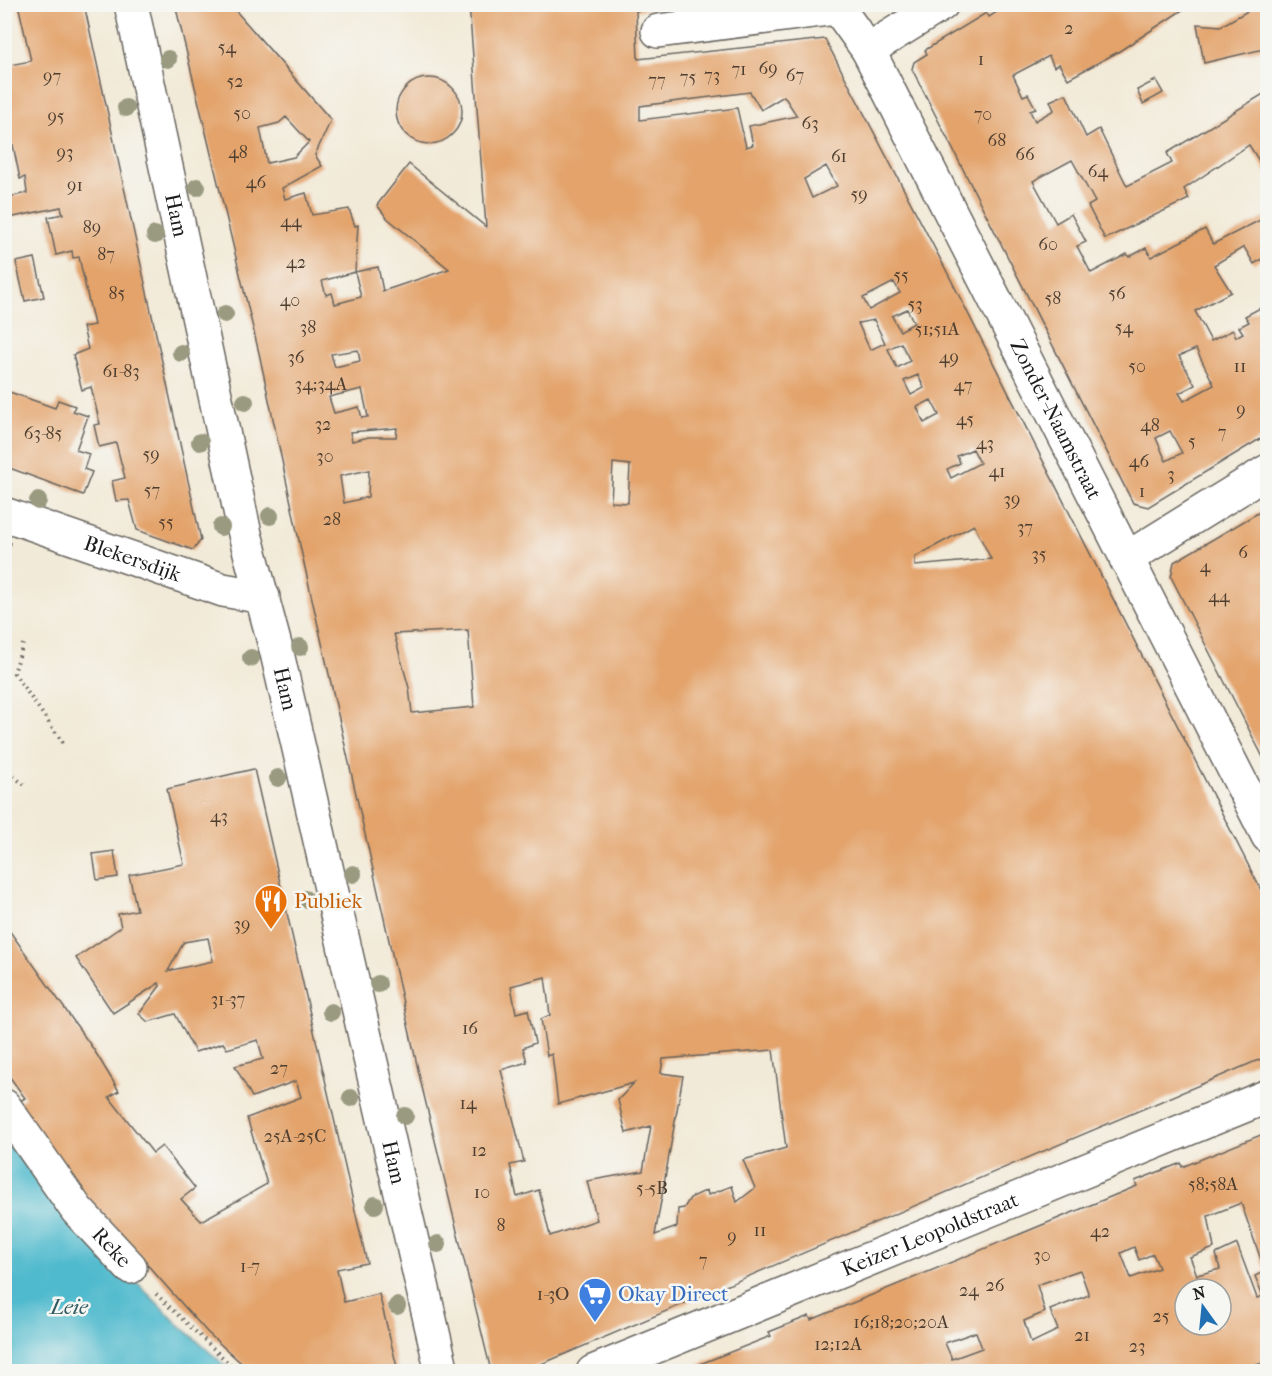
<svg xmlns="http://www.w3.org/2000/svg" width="1272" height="1376" font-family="'IM FELL French Canon',serif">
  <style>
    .water { fill: #50bacd; stroke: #366b74; stroke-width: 1.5 }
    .building { fill: #e3a36b; fill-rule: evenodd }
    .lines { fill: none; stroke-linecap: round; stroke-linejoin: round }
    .pedestrian-casing { stroke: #67645e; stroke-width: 36 }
    .minor-casing { stroke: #67645e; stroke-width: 36 }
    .path { stroke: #67645e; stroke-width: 4; stroke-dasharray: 1.5 4.5; stroke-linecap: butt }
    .pedestrian { stroke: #fff; stroke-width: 33 }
    .minor { stroke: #fff; stroke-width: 33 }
    .tree { fill: #999a80 }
    .labels { text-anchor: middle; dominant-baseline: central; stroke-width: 5; stroke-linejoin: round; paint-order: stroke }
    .number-label { font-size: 18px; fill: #4e3e30 }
    .street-label { font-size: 21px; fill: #1c1c1c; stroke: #f6f6f2 }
    .food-label { font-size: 21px; fill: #c56008; stroke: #f6f6f2; text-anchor: start }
    .shop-label { font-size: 21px; fill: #366cbe; stroke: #f6f6f2; text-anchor: start }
    .water-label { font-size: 22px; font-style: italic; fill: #315b63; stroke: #f6f6f2 }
  </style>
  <rect width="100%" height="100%" fill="#f6f6f2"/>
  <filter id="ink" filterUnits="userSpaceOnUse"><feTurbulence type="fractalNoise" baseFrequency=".0167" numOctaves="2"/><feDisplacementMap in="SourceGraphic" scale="12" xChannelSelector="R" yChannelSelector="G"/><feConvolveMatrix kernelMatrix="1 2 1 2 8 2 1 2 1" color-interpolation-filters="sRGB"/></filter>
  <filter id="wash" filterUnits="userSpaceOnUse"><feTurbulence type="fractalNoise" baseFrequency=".008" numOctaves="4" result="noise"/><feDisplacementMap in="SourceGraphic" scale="24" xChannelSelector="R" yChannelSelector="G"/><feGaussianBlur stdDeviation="1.35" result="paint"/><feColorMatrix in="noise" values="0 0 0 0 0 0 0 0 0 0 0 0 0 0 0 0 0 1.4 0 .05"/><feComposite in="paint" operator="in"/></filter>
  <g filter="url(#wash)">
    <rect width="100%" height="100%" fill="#f2ead8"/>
    <polygon class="water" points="4,1123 89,1234 174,1320 231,1371 5,1370"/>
    <g id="blocks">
      <g class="building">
        <polygon points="18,4 84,4 201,540 193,550 137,530 129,500 116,501 112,481 125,478 116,443 99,447 94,425 100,424 91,387 82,390 73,355 88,349 83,327 94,325 79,257 73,258 72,251 56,255 48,217 63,214 61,207 4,219 4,198 27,193 25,177 20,179 13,145 4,147 4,66 31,61"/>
        <path d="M175,4l60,6 96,110 -16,35 7,11 -40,22 3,11 21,-6 6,22 37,-6 6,17 3,-1 -3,47 23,-5 5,24 66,-22 -62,-51 -10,-13 32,-41 77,63 -17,-223h205l-38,7 2,48 187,-20 120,229 323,636v152l-743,315h-34l-69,-284 -121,-537 -42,-197zM750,92l11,18 23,-14 13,20 -48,10 4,19 -7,2 -9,-39 -97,12v-14zM286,117l23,25 -15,15 -27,6 -7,-35 19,-5zM826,166l11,20 -25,12 -8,-19zM355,272l6,25 -26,7 -3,-11 -6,2 -4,-14zM894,282l6,11 -31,17 -6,-12zM907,309l7,14 -14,8 -8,-15zM874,320l11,23 -15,7 -12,-27zM901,343l9,18 -13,7 -9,-19zM358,350l2,11 -25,6 -4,-13zM918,375l6,13 -13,7 -7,-14zM362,389l6,28 -6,1 -3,-11 -25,6 -5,-16zM931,400l8,15 -15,8 -7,-16zM397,428l-1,9h-27l-17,4 -2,-9zM973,449l7,14 -29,15 -4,-9 13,-6 -3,-7zM613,463l17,2 -2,38 -17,-1zM369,470l-1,27 -24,6 -4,-27zM974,525l17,34 -76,7v-9zM468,630l6,77 -62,6 -3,-25 -15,-54zM545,977l5,38 -9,4 6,37 5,-2 6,50 76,-21 -16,17 8,33 25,-7 -8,45 -56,10 10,39 -47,16 -11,-46 -22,7 -7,-32 14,-3 -23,-92 26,-8 -4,-14 12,-5 -7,-33 -12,3 -5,-27zM773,1050l13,98 -43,12 12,28 -18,14 -5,-16 -24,9 -1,-5 -17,8 -6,10 -6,1 -1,18 -22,8 28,-159 -22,-3 2,-14z"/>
        <path d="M1009,4h176l2,3 -69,45 -50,27 -9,-15 -5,3 -5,-11 -36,19 10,21 5,-2 8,15 -6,2 5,10 19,-11 -4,-9 16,-7 20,43 13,-8 28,57 45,-23 -5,-10 101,-62v84l-19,-30 -65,44 5,10 -84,40 -17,-33 7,-4 -23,-42 -39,21 23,42 15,-9 15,28 -9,4 14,27 36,-19 2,3 17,-9 5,9 54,-28 8,15 55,-28v39l-14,9 -10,-17 -30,18 17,27 -36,19 16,30 22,-11 3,7 7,-4 -4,-6 10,-5 -4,-6 23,-12v130l-120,73 -15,-4 -221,-434 2,-7 13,-8 -2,-4 61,-37 3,4zM1196,349l18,36 -30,16 -5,-8 16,-8 -16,-29zM1170,431l12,22 -16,8 -10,-23z"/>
        <polygon points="1260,4 1268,4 1268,48 1204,63 1197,24 1221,26"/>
        <circle cx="429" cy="111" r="33"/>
        <polygon points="1156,80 1163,93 1143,104 1137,90"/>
        <polygon points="35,258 44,297 25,301 16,262"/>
        <polygon points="4,390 55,408 58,400 75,406 73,411 88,416 76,450 89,454 84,469 92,472 83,495 4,466"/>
        <polygon points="1268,507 1268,767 1171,577 1174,562"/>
        <polygon points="4,540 11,543 5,561 4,561"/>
        <path d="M254,769l113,494 -30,6 7,33 35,-8 19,77h-148l-43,-39 -199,-224 17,-10 -21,-29v-146l90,127 25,41 -10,6 44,56 9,-7 33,42 -14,11 20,22 66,-37 -20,-66 54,-21 -5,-16 -44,16 -17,-31 28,-7 -5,-19 -31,9 -4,-6 -28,9 -20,-38 -27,8 -9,-8 21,-28 -1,-3 -46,30 -37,-55 45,-31 -3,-13 19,-4 -8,-35 55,-11 -17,-75zM208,938l5,23 -45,10 16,-29z"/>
        <polygon points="114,851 118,877 97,880 93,854"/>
        <path d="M1268,1132v61l-6,2 6,13v153l-28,10h-543l-2,-5 76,-30 -2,-4 40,-16 2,4 321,-132 5,-2 -2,-5 46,-18 1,4zM1241,1203l24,68 -10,5 8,20 -6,2 -20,-54 -21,10 4,15 -23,6 -7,-18 24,-9 -6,-32zM1134,1247l5,13 14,-6 6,14 -28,10 -10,-25zM1080,1270l9,25 -39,15 8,20 -27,13 -7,-22 21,-9 -8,-27zM1185,1289h36v36h-36zM976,1332l6,16 -30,11 -7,-16z"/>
      </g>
    </g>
  </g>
  <g filter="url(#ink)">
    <use href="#blocks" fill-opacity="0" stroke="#67645e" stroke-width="1.5"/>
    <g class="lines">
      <defs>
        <g id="pedestrian">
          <path id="s1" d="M4,1106l73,104 53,57"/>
        </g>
        <g id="minor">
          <path id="s2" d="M131,4l114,530 32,119 165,719"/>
          <path id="s3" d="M835,4l33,46 400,786"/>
          <polyline points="658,31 837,8"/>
          <polyline points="868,50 942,4"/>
          <path id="s4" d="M4,514l219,76 40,7"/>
          <polyline points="1126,559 1268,471"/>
          <path id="s5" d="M593,1372l675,-276"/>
        </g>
      </defs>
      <use href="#pedestrian" class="pedestrian-casing"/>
      <use href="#minor" class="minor-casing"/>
      <g class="path">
        <polyline points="23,644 14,673 65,746"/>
        <polyline points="4,769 26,786"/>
        <polyline points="156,1294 238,1372"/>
      </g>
      <use href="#pedestrian" class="pedestrian"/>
      <use href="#minor" class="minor"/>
    </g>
    <g class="tree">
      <circle cx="168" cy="59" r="9"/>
      <circle cx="126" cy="108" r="9"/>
      <circle cx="197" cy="187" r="9"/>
      <circle cx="155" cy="235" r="9"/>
      <circle cx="225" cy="314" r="9"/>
      <circle cx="181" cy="353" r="9"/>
      <circle cx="245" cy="402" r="9"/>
      <circle cx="200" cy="442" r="9"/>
      <circle cx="38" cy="501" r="9"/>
      <circle cx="270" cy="516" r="9"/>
      <circle cx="221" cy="527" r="9"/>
      <circle cx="300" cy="647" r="9"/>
      <circle cx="251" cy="658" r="9"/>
      <circle cx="278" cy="778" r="9"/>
      <circle cx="353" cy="874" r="9"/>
      <circle cx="305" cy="899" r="9"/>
      <circle cx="378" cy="984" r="9"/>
      <circle cx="331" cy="1012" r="9"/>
      <circle cx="351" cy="1098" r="9"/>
      <circle cx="405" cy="1116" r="9"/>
      <circle cx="375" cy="1205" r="9"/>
      <circle cx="438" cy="1244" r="9"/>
      <circle cx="397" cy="1306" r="9"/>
    </g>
  </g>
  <defs>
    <symbol id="restaurant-pin" viewBox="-11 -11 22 30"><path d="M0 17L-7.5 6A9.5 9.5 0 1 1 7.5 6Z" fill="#e8710a" stroke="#f6f6f2"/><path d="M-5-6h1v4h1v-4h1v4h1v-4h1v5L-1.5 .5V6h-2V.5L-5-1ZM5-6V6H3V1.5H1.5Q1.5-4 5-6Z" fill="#fff"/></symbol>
    <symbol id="supermarket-pin" viewBox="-11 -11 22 30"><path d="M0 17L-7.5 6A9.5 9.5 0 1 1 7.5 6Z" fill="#3f7fe0" stroke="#f6f6f2"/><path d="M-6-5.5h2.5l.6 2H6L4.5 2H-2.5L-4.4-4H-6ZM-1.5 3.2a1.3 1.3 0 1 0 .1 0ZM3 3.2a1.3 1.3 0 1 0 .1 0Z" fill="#fff"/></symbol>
  </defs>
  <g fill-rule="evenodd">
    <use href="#restaurant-pin" x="252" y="882" width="38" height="52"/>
    <use href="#supermarket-pin" x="576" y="1275" width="38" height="52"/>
  </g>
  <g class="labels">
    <g class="number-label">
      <text x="1069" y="28">2</text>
      <text x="227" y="47">54</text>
      <text x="981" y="59">1</text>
      <text x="768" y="68">69</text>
      <text x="739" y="69">71</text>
      <text x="712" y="75">73</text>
      <text x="795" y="75">67</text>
      <text x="52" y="76">97</text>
      <text x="688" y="77">75</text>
      <text x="657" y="80">77</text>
      <text x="235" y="81">52</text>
      <text x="242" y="113">50</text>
      <text x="983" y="114">70</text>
      <text x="56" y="116">95</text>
      <text x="810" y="123">63</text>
      <text x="997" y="140">68</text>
      <text x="65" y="152">93</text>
      <text x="238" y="152">48</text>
      <text x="1025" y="154">66</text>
      <text x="839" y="156">61</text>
      <text x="1098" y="171">64</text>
      <text x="256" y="182">46</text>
      <text x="75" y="185">91</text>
      <text x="859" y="194">59</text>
      <text x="291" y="221">44</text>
      <text x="92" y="227">89</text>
      <text x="1048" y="244">60</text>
      <text x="106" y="254">87</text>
      <text x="296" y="262">42</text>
      <text x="901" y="275">55</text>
      <text x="117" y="293">85</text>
      <text x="1117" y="293">56</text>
      <text x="1053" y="298">58</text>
      <text x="290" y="300">40</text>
      <text x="915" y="304">53</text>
      <text x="308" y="327">38</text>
      <text x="1124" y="327">54</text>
      <text x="937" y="329">51;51A</text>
      <text x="296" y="357">36</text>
      <text x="949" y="357">49</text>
      <text x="1137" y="366">50</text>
      <text x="1240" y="366">11</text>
      <text x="121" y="371">61-83</text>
      <text x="321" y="384">34;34A</text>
      <text x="963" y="385">47</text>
      <text x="1241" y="409">9</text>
      <text x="965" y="419">45</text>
      <text x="323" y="424">32</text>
      <text x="1150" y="425">48</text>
      <text x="1222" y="432">7</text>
      <text x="43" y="433">63-85</text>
      <text x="1192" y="441">5</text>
      <text x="985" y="443">43</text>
      <text x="151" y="454">59</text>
      <text x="325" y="456">30</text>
      <text x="1139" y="461">46</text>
      <text x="997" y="471">41</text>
      <text x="1171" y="474">3</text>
      <text x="152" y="490">57</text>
      <text x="1142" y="491">1</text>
      <text x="1012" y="499">39</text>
      <text x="332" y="519">28</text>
      <text x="166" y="522">55</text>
      <text x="1025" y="527">37</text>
      <text x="1243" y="552">6</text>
      <text x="1039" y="554">35</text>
      <text x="1205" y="566">4</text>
      <text x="1219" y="596">44</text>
      <text x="219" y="816">43</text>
      <text x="242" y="924">39</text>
      <text x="228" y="999">31-37</text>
      <text x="470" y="1028">16</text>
      <text x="279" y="1068">27</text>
      <text x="468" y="1103">14</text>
      <text x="295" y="1136">25A-25C</text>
      <text x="479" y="1150">12</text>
      <text x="1213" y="1184">58;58A</text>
      <text x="652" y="1188">5-5B</text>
      <text x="482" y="1192">10</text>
      <text x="501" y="1225">8</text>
      <text x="760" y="1230">11</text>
      <text x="1100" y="1231">42</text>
      <text x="732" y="1236">9</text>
      <text x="1042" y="1255">30</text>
      <text x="703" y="1260">7</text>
      <text x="250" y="1266">1-7</text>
      <text x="995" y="1285">26</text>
      <text x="969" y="1290">24</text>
      <text x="553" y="1294">1-3O</text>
      <text x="1161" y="1316">25</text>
      <text x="901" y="1322">16;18;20;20A</text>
      <text x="1082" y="1335">21</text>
      <text x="838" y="1344">12;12A</text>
      <text x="1137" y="1346">23</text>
    </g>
    <g class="street-label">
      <text stroke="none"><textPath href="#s2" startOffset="216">Ham</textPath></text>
      <text stroke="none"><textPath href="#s3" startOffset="471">Zonder-Naamstraat</textPath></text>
      <text stroke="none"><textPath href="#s4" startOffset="136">Blekersdijk</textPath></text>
      <text stroke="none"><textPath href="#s2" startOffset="702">Ham</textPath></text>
      <text stroke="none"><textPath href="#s2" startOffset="1188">Ham</textPath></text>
      <text stroke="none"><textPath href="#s5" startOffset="364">Keizer Leopoldstraat</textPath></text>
      <text stroke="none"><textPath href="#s1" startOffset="178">Reke</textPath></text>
    </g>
    <g class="food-label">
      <text x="294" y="901">Publiek</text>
    </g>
    <g class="shop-label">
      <text x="618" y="1294">Okay Direct</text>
    </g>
    <g class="water-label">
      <text x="69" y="1307">Leie</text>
    </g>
  </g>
  <rect width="1272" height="1376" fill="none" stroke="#f6f6f2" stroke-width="24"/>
  <g transform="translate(1203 1307) rotate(345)"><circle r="28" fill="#f6f6f2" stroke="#9f9f9c" stroke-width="1.5"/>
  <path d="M0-4.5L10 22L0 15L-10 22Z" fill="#1f6fb2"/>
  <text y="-9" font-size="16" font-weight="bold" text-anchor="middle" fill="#1c1c1c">N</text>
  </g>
</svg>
